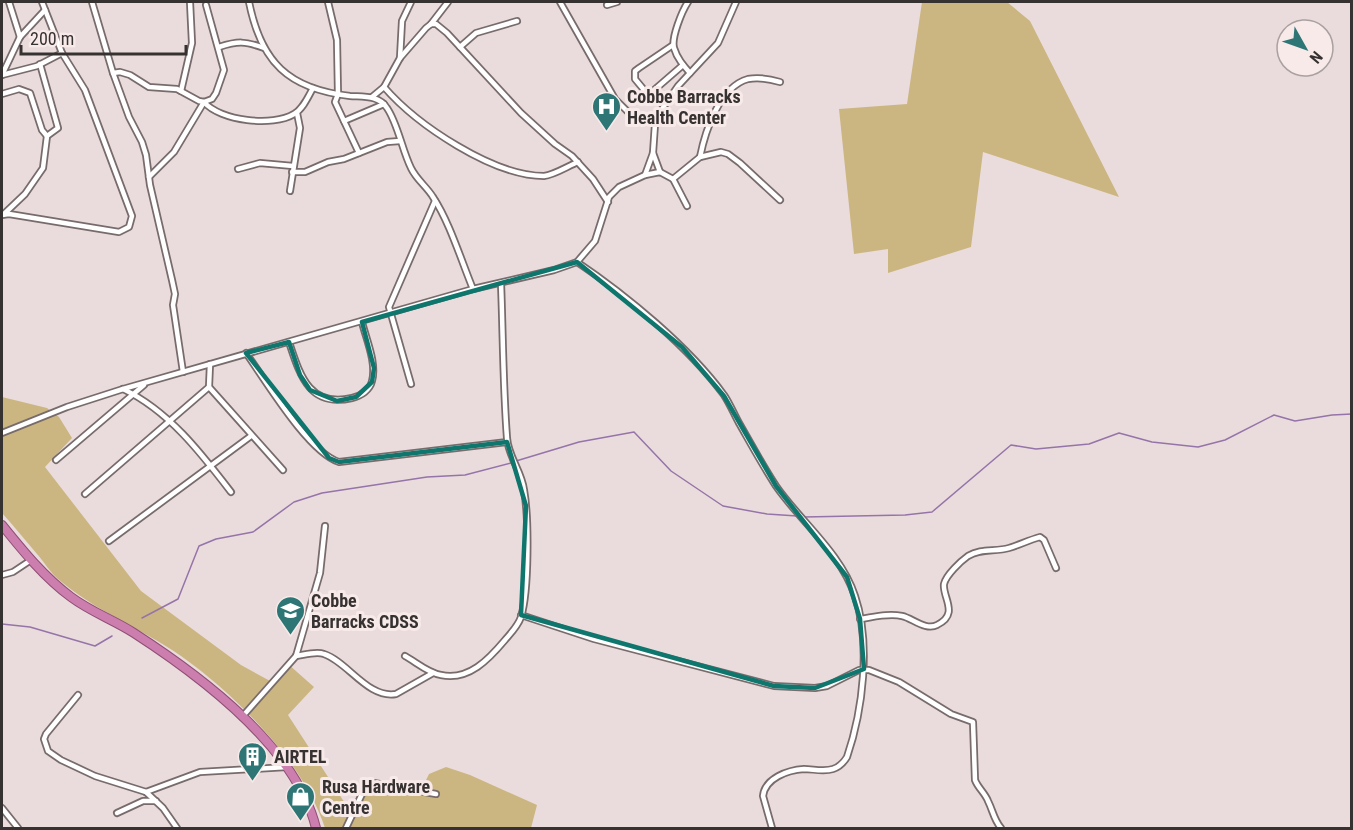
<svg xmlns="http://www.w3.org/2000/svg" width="1353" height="830" font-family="'Roboto Condensed',sans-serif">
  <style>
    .green { fill: #cbb682 }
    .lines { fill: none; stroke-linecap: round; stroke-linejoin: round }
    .stream { stroke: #9574a9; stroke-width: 1.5 }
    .minor-casing { stroke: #776b6b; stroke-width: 8 }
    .trunk-casing { stroke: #904f75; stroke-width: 10 }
    .minor { stroke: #fff; stroke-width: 4.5 }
    .trunk { stroke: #cc7fae; stroke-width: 8 }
    .marked { fill: none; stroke: #0f766e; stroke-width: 4.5; stroke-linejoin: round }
    .labels { text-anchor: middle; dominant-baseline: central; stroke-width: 6; stroke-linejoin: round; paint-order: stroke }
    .poi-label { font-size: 18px; font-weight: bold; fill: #373232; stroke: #f7eae9; text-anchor: start }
  </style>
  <rect width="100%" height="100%" fill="#eadcdc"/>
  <g class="green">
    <polygon points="922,2 1007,2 1030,21 1119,197 983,152 971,247 888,273 888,249 854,254 839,109 907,104"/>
    <path d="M2,397l45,11 12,9 13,21 -27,29 96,124 100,74 31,17 16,-18 26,23 -26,28 62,96 12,-17 12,-11 46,9 9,-18 17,-7 24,8 67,30 -6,23h-206c-21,-65 -89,-133 -144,-172 -40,-28 -86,-45 -123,-77 -8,-7 -14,-17 -21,-25 -12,-14 -23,-28 -35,-41z"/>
  </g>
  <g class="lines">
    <g class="stream">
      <polyline points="516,461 579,442 634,432 671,471 723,506 767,514 797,516"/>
      <polyline points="804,517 905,515 932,512 1011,445 1036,449 1089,444 1119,433 1152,442 1198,447 1225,440 1274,415 1295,421 1332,415 1352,414"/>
      <polyline points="142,618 178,599 199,546 216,539 253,532 294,502 322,493 427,477 465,475 511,463"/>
      <polyline points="2,624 30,627 95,646 112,636"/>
    </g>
    <defs>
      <g id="minor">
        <polyline points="9,2 20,37"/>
        <polyline points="92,2 113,73 129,117 142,142 146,155 150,185 172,280 175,294 173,305 183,372"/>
        <path d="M249,2c12,60 39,87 101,94 13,1 29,-1 37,12 11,16 15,42 24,60 5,11 16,19 22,29 17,26 28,63 40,92"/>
        <polyline points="328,2 337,40 338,94 335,102 359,153"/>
        <polyline points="560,2 615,99 632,116 655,124"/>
        <path d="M688,2c-6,9 -17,36 -14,46 3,10 9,17 16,25"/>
        <polyline points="607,5 617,2"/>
        <polyline points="431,24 448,2"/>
        <polyline points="673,45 639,68 635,71 635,79 645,91 653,91 683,65"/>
        <path d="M219,47c19,-6 26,-6 45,1"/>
        <polyline points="460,47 476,33 517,21"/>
        <polyline points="400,58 402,21 411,2"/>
        <polyline points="113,73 120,72 130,75 149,87 177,89 199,101 204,102 212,99 216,93 224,70 206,5"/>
        <polyline points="2,75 20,37 45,10"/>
        <polyline points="2,75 37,66 62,53"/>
        <path d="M384,87c33,38 109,89 160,89 10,-1 24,-10 34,-14"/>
        <polyline points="181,91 192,43 190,2"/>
        <polyline points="2,94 19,89 30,93 42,130 47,136"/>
        <polyline points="372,97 384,87 400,58 426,28 431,24 436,24 447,33 521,113 555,144 572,156 593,179 608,202"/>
        <polyline points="344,121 384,104"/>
        <polyline points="653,153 660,172"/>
        <path d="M700,157c5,-25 19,-70 48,-78 11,-2 22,0 32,3"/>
        <polyline points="238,169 260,163 293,166"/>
        <polyline points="292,172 305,172 328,162 344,159 387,142 400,141"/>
        <polyline points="645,175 653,153 655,124 662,109 678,86 718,43 736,2"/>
        <path d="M149,177l25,-25 30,-50c16,19 69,25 90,12 9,-5 14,-17 19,-26"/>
        <polyline points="673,179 700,157 721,152 728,154 740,163 780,200"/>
        <polyline points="290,191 300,128 297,113"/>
        <polyline points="4,214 25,194 43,168 47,136 58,128 40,64"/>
        <polyline points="2,215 9,214 119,232 129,227 132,216 85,90 62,53 42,2"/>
        <path d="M577,262c49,33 112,85 147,133 6,9 10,19 15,28 12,21 24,43 37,63 25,36 65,67 79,110 16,47 8,114 -8,161 -3,5 -8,10 -14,12 -9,3 -20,0 -29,0 -16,1 -39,9 -41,27l9,32"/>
        <path d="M289,342c11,33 20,66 63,56 9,-2 18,-8 20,-17 5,-18 -6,-42 -10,-59"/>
        <path d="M246,353c20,28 62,99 93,109l168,-20"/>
        <polyline points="210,364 209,387 283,470"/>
        <polyline points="411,384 389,307 435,201"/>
        <path d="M123,389c46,22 78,64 108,103"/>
        <polyline points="2,433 67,407 123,389 473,289 554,270 577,262 595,241 609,197 619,187 645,175 660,172 673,179 687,206"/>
        <polyline points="56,460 144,385"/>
        <polyline points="85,494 209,387"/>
        <polyline points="109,541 251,436"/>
        <polyline points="2,575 13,572 31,560"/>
        <path d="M521,615l73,24 180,47 41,2 12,-2 32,-16h10l30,12 52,32 22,8 2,58c3,8 10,13 13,21 5,10 6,19 13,27"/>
        <path d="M860,619c14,-2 28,-6 42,-3 10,2 24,15 35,9 23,-11 5,-28 7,-41 2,-9 17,-23 24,-28 13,-8 27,-4 41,-8 10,-3 20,-8 31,-11l4,3 12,28"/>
        <path d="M296,656c8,-1 20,-5 28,-2 24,8 44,45 72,40l37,-21"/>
        <path d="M405,656c11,6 23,17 36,19 28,6 48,-16 64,-35 6,-7 13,-14 16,-23 8,-27 8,-99 3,-127 -2,-18 -16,-34 -17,-52 -4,-52 -4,-104 -6,-155"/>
        <polyline points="78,695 46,734 44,739 48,751 61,760 95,776 146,792 163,808 177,828"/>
        <polyline points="242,717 296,656 320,573 325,526"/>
        <polyline points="146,792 200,772 287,767"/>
        <polyline points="2,808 18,828"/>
        <polyline points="117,813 143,801 156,801"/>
        <polyline points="346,828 362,794 374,783 436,794"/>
      </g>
      <path id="trunk" d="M2,525c21,26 42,52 69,72 20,15 43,23 63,36 68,44 162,114 182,195"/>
    </defs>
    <use href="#minor" class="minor-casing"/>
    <use href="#trunk" class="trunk-casing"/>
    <use href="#minor" class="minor"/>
    <use href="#trunk" class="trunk"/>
  </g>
  <path class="marked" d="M577,262l105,85 42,49 52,90 71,91 13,42 4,50 -49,19 -41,-2 -253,-71 5,-109 -19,-64 -168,20 -10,-4 -83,-105 43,-11 11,33 10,15 27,11 19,-4 16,-15 2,-14 -12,-46z"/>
  <defs>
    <symbol id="hospital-pin" viewBox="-11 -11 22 30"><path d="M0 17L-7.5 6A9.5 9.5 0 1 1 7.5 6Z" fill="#2d7675" stroke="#f7eae9"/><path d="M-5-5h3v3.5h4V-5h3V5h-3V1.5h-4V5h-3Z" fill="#fff"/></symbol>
    <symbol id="school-pin" viewBox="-11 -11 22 30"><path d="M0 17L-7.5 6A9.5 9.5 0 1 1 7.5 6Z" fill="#2d7675" stroke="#f7eae9"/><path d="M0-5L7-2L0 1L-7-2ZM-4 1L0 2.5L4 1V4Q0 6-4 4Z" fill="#fff"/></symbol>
    <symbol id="building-pin" viewBox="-11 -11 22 30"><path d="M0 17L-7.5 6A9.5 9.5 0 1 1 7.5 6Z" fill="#2d7675" stroke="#f7eae9"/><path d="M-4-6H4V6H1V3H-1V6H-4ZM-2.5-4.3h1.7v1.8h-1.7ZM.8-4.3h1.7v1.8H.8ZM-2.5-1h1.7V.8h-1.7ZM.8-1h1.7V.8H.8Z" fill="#fff"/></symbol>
    <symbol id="shop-pin" viewBox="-11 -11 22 30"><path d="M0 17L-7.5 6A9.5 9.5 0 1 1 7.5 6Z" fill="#2d7675" stroke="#f7eae9"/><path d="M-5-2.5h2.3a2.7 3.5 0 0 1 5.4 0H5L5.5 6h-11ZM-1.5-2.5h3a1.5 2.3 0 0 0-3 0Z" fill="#fff"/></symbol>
  </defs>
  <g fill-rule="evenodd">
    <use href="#hospital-pin" x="590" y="90" width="33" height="45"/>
    <use href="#school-pin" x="274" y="594" width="33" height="45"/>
    <use href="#building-pin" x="236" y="740" width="33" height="45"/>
    <use href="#shop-pin" x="284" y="780" width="33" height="45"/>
  </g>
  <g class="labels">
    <g class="poi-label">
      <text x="627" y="96">Cobbe Barracks<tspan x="627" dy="21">Health Center</tspan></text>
      <text x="311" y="600">Cobbe<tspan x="311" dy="21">Barracks CDSS</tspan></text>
      <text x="274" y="756">AIRTEL</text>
      <text x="322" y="786">Rusa Hardware<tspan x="322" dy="21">Centre</tspan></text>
    </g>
  </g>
  <rect width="1353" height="830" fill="none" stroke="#373232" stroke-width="6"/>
  <g transform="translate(1305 48) rotate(130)"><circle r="28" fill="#f7eae9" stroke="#aaa0a0" stroke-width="1.5"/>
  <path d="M0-4.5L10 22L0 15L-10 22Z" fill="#2d7675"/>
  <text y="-9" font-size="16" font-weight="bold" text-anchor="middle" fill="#373232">N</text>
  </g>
  <path d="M21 45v9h165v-9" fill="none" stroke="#373232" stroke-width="3"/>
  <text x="30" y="45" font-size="18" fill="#373232" stroke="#f7eae9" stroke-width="4.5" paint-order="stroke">200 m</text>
</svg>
